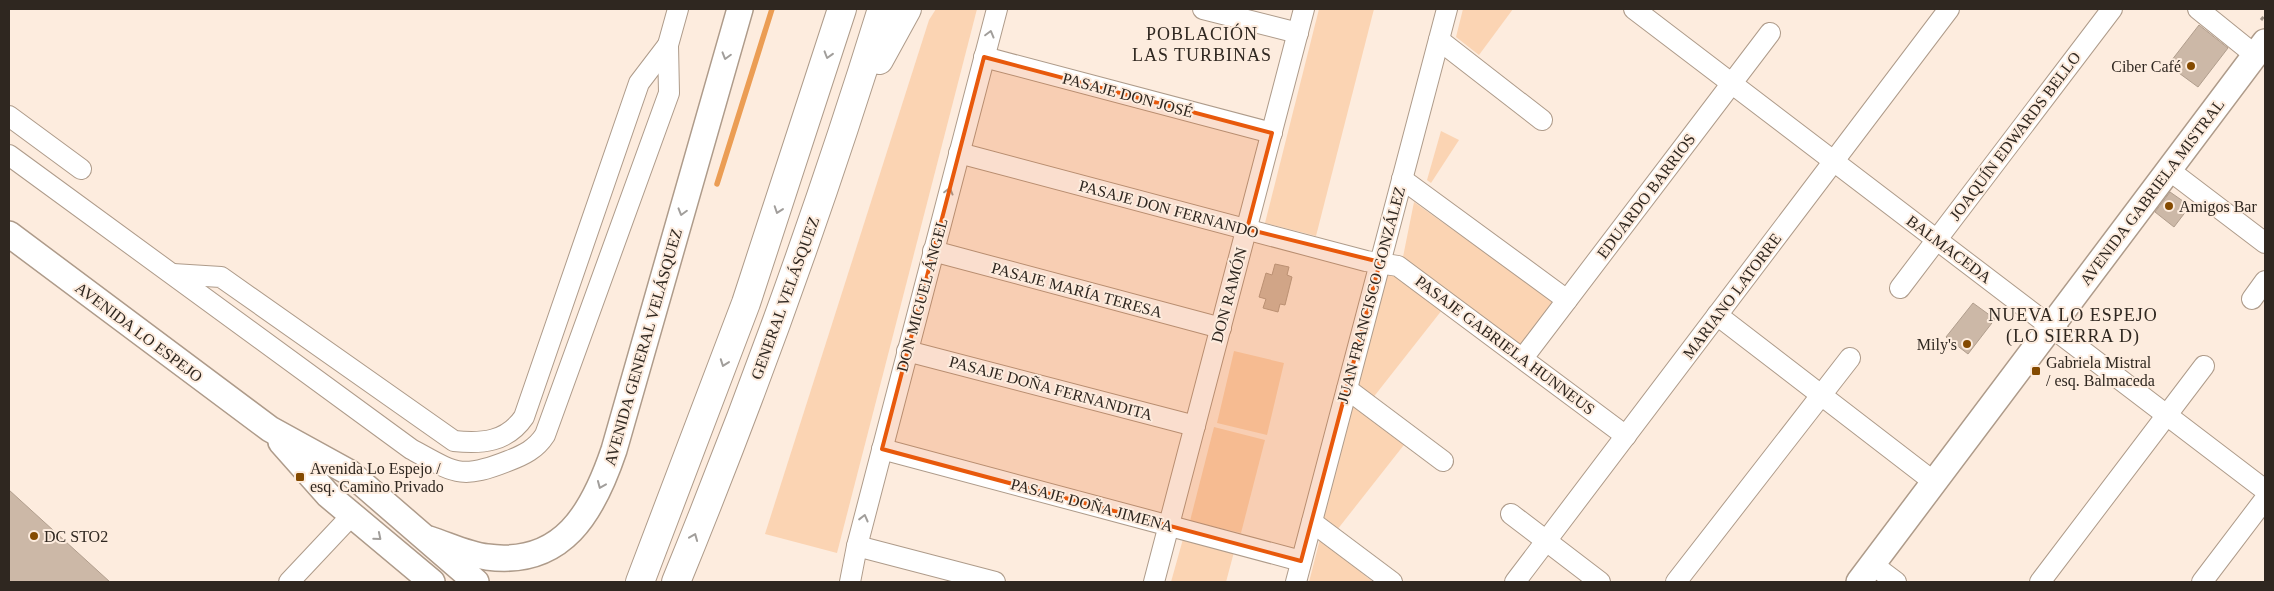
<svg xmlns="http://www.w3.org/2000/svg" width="2274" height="591" font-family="Georgia,serif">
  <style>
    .green { fill: #fbd4b3 }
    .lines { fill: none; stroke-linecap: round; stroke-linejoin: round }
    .stream { stroke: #eb9d54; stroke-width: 5.5 }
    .building { fill: #ccb8a7; stroke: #b19e8d }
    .minor-casing { stroke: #ae9b8a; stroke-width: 22 }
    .major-casing { stroke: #ae9b8a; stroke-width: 28 }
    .highway-casing { stroke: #ae9b8a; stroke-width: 30 }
    .path { stroke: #a19489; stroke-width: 3; stroke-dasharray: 4 2.5; stroke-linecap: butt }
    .minor { stroke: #fff; stroke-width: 20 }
    .major { stroke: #fff; stroke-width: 25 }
    .highway { stroke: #fff; stroke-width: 28 }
    .oneway { stroke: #a19e9b }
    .marked { fill: #e8590c; fill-opacity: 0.2; stroke: #e8590c; stroke-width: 4; stroke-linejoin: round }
    .poi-dot { fill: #844a00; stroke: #fdecde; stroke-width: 2 }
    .labels { text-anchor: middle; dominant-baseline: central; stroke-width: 4; stroke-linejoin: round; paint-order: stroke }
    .poi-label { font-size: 16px; fill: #2f2720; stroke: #fdecde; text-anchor: start }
    .street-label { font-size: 16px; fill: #2f2720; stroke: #fdecde }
    .neighbourhood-label { font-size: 18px; letter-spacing: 1px; fill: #2f2720; stroke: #fdecde }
  </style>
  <rect width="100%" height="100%" fill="#fdecde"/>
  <g class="green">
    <polygon points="936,9 977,9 837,553 765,534 929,20"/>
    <polygon points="1319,9 1374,9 1316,236 1265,223"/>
    <polygon points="1463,9 1513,9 1479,55 1456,37"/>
    <polygon points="1441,131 1459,140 1431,183 1427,180"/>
    <polygon points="1414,202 1553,301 1520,347 1403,257"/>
    <polygon points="1388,268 1442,310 1372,399 1358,388"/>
    <polygon points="1234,351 1284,363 1267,435 1217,423"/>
    <polygon points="1354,399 1407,441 1337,530 1323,519"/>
    <polygon points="1214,427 1265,440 1241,533 1190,521"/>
    <polygon points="1183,539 1234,552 1226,582 1171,582"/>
    <polygon points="1320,539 1373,582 1309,582"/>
  </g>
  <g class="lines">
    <polyline class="stream" points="717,184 772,9"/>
  </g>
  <g class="building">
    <polygon points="2199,25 2228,48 2198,87 2168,65"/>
    <polygon points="2170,192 2190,206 2174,227 2155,212"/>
    <polygon points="1275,264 1289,267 1287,275 1292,277 1285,305 1280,304 1278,312 1263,308 1266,299 1259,297 1266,273 1272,275"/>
    <polygon points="1973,303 1995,319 1968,354 1946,337"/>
    <polygon points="9,490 110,582 9,582"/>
  </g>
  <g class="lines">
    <defs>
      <g id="minor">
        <polyline points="1203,9 1298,33"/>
        <polyline points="1634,9 2265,490"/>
        <polyline points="2198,9 2255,55"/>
        <polyline points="1439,40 1542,120"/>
        <polyline points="984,57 1272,133"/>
        <polyline points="9,116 81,169"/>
        <polyline points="959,153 1366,261 1398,266 1626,436"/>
        <path d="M9,155l402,294c44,24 49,31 97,12 16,-6 28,-12 37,-26l124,-342 -1,-48 10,-36"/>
        <polyline points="2169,170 2265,243"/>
        <polyline points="1402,179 1567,300"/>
        <polyline points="933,251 1221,328"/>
        <path d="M173,274l48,3 233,164c28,3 53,1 70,-24l115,-334 29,-38"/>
        <polyline points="1900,288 2112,9"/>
        <polyline points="2252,299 2265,281"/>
        <polyline points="1717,315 1934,482"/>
        <polyline points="907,351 1195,426"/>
        <polyline points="1523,358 1770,33"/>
        <polyline points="1347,389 1443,461"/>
        <polyline points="882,449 1301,561"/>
        <polyline points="1511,514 1600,582"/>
        <polyline points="1312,522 1392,582"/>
        <polyline points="857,546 995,582"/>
        <polyline points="1872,564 1896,582"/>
        <polyline points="289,582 352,515"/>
        <polyline points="850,582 857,546 997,9"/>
        <polyline points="1154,582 1304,9"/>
        <polyline points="1296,582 1447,9"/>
        <polyline points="1515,582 1949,9"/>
        <polyline points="1676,582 1850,358"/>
        <polyline points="2040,582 2204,366"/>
        <polyline points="2202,582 2265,499"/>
      </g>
      <g id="major">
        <polyline points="9,234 270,429 350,473 476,582"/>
        <polyline points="281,442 328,495 432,582"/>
        <path d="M429,539c19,6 39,16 58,18 76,10 106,-45 127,-107l126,-441"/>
        <polyline points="1859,582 2265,42"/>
      </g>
      <g id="highway">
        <polyline points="879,60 907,9"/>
        <polyline points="640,582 746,303 842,9"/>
        <path d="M676,582c77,-188 146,-379 206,-573"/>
      </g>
    </defs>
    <use href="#minor" class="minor-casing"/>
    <use href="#major" class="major-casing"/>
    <use href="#highway" class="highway-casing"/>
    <polyline class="path" points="2261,20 2265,15"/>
    <use href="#minor" class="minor"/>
    <use href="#major" class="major"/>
    <use href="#highway" class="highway"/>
  </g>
  <defs><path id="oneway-chevron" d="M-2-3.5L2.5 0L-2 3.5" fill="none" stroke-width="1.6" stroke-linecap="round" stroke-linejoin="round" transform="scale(1.25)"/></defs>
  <g class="oneway">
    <use href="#oneway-chevron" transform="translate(990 34) rotate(-75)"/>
    <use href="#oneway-chevron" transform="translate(828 55) rotate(107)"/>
    <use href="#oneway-chevron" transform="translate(726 56) rotate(106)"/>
    <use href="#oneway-chevron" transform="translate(949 191) rotate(-75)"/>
    <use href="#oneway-chevron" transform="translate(778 210) rotate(109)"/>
    <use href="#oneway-chevron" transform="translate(682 212) rotate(106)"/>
    <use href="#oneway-chevron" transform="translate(724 363) rotate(110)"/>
    <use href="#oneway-chevron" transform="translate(601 485) rotate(113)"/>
    <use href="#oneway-chevron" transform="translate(864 518) rotate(-76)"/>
    <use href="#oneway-chevron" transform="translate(378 537) rotate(40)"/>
    <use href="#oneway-chevron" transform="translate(694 537) rotate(-68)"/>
  </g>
  <path class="marked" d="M984,57l288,76 -25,96 133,33 -79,299 -419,-112z"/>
  <g class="poi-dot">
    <circle cx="2191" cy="66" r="5"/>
    <circle cx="2169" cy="206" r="5"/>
    <circle cx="1967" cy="344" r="5"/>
    <rect x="2031" y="366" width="10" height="10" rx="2.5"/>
    <rect x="295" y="472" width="10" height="10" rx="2.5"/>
    <circle cx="34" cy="536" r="5"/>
  </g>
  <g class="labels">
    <g class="poi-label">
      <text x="2181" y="66" text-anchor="end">Ciber Café</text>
      <text x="2179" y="206">Amigos Bar</text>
      <text x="1957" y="344" text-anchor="end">Mily's</text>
      <text x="2046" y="362">Gabriela Mistral<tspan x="2046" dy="18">/ esq. Balmaceda</tspan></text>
      <text x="310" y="468">Avenida Lo Espejo /<tspan x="310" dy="18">esq. Camino Privado</tspan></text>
      <text x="44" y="536">DC STO2</text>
    </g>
    <g class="street-label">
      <text transform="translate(1128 95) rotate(15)">PASAJE DON JOSÉ</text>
      <text transform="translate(2015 136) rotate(-53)">JOAQUÍN EDWARDS BELLO</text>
      <text transform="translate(2152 192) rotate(-53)">AVENIDA GABRIELA MISTRAL</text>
      <text transform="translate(1646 196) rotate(-53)">EDUARDO BARRIOS</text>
      <text transform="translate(1169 209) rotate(15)">PASAJE DON FERNANDO</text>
      <text transform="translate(1949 249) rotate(37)">BALMACEDA</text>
      <text transform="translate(1077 290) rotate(15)">PASAJE MARÍA TERESA</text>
      <text transform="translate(922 295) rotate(-75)">DON MIGUEL ÁNGEL</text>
      <text transform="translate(1229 295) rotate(-75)">DON RAMÓN</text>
      <text transform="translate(1371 295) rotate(-75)">JUAN FRANCISCO GONZÁLEZ</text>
      <text transform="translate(1732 296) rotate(-53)">MARIANO LATORRE</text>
      <text transform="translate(785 298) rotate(-70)">GENERAL VELÁSQUEZ</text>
      <text transform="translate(139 332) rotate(37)">AVENIDA LO ESPEJO</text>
      <text transform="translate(1505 345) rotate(37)">PASAJE GABRIELA HUNNEUS</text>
      <text transform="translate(643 347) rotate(-74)">AVENIDA GENERAL VELÁSQUEZ</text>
      <text transform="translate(1051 388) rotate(15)">PASAJE DOÑA FERNANDITA</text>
      <text transform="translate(1092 505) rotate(15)">PASAJE DOÑA JIMENA</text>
    </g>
    <g class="neighbourhood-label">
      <text x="1202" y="34">POBLACIÓN<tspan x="1202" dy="21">LAS TURBINAS</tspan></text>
      <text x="2073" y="315">NUEVA LO ESPEJO<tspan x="2073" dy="21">(LO SIERRA D)</tspan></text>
    </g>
  </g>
  <rect width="2274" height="591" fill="none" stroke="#2f2720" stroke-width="20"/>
</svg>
